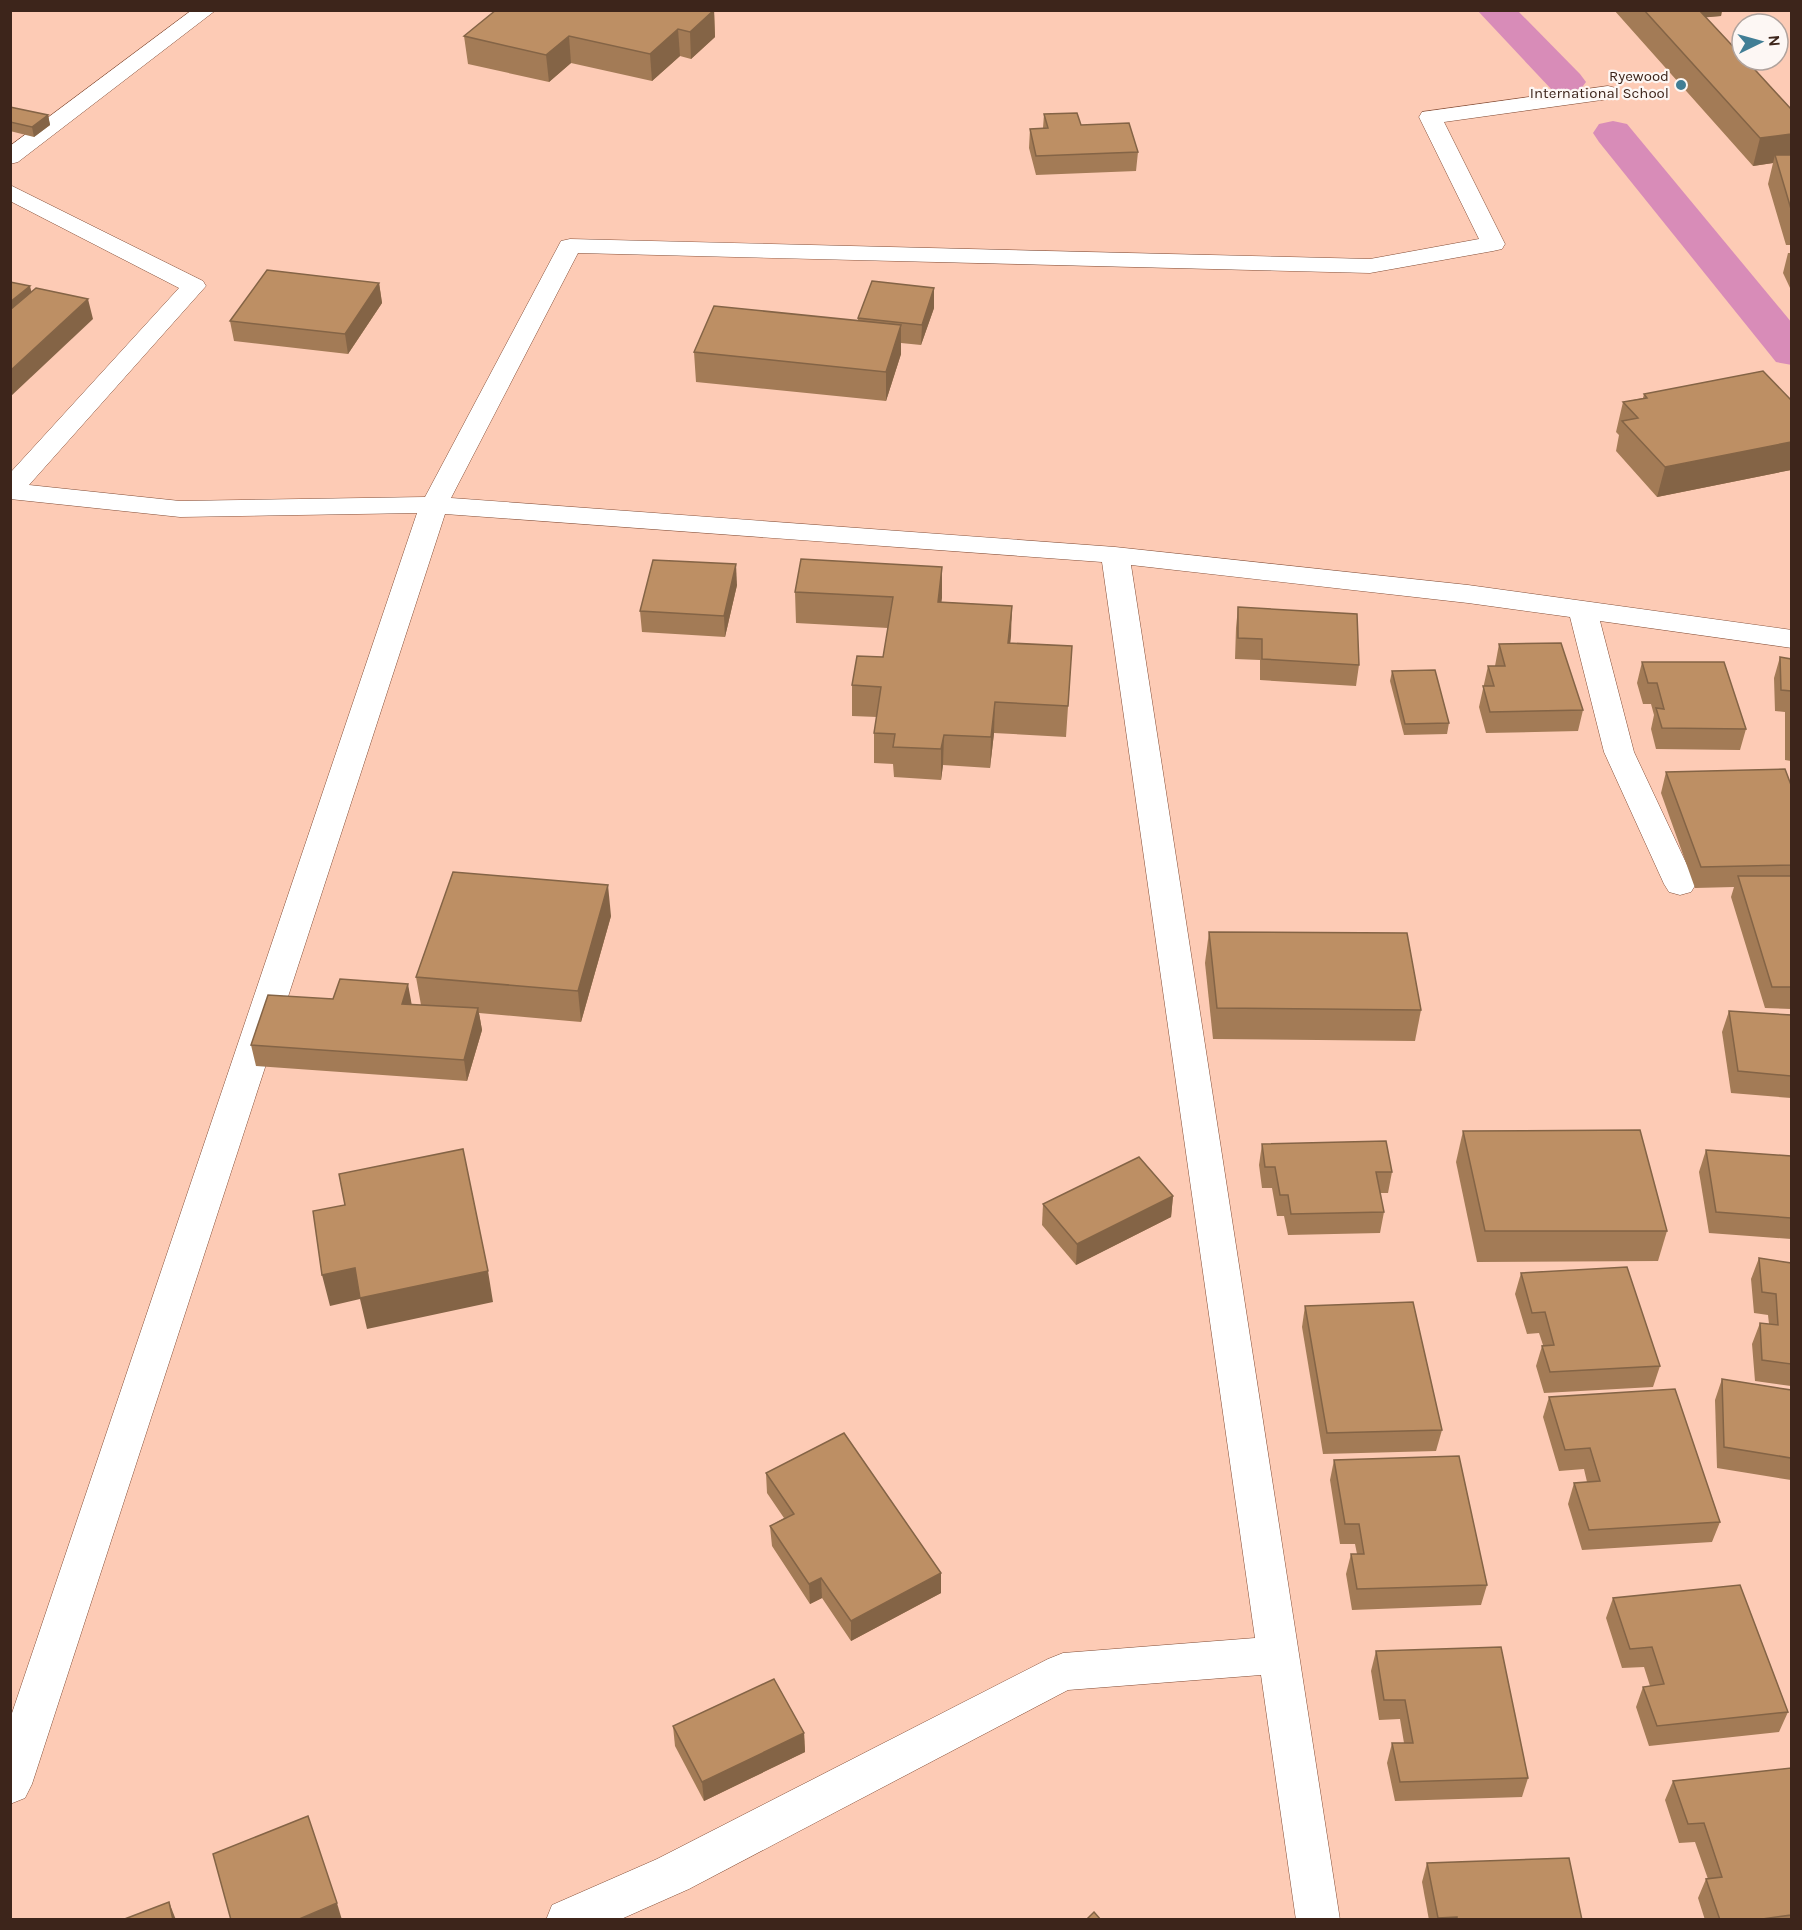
<svg xmlns="http://www.w3.org/2000/svg" width="1802" height="1930" font-family="Karla,sans-serif">
  <style>
    .lines { fill: none; stroke-linecap: round; stroke-linejoin: round }
    .canal { fill: #d88cb8; fill-rule: evenodd }
    .street-casing { stroke: #834d36; stroke-width: 1 }
    .street { fill: #fff; fill-rule: evenodd }
    .wall { fill: #a37b56 }
    .shaded-wall { fill: #846446 }
    .building { fill: #bd8f64; stroke: #846446; stroke-width: 1.5 }
    .poi-dot { fill: #417e95; stroke: #fdf7f4; stroke-width: 2 }
    .labels { text-anchor: middle; dominant-baseline: central; stroke-width: 4.5; stroke-linejoin: round; paint-order: stroke }
    .far-poi-label { font-size: 15px; fill: #3d251b; stroke: #fdf7f4; text-anchor: end }
  </style>
  <rect width="100%" height="100%" fill="#fdcbb5"/>
  <g class="lines">
    <g class="canal">
      <polygon points="1477,10 1517,10 1580,74 1586,82 1580,90 1566,94 1552,90"/>
      <polygon points="1613,121 1627,124 1792,323 1792,365 1776,362 1599,142 1593,133 1599,124"/>
    </g>
    <defs>
      <g id="street">
        <polygon points="192,10 216,10 18,162 10,164 10,146"/>
        <polygon points="1608,86 1616,88 1619,93 1616,98 1444,122 1505,244 1502,249 1493,251 1370,273 578,253 451,498 1115,547 1468,585 1792,630 1792,648 1600,621 1634,752 1696,884 1691,892 1680,895 1669,892 1664,884 1604,752 1570,617 1468,603 1131,565 1340,1920 1296,1920 1261,1675 1068,1690 689,1889 619,1920 546,1920 552,1905 657,1859 1048,1659 1063,1653 1255,1638 1102,562 445,514 32,1784 25,1798 10,1804 10,1719 417,513 180,517 10,499 10,473 179,288 10,201 10,185 203,281 206,286 29,485 180,501 425,497 561,241 570,239 1370,259 1479,239 1419,117 1422,112"/>
      </g>
    </defs>
    <use href="#street" class="street-casing"/>
    <use href="#street" class="street"/>
  </g>
  <g class="wall">
    <polygon points="714,10 715,37 691,59 680,56 652,81 571,63 549,82 468,64 464,36"/>
    <polygon points="1614,10 1722,10 1721,16 1705,17 1791,109 1791,245 1786,245 1768,184 1773,163 1753,166"/>
    <polygon points="10,107 48,115 50,125 34,137 10,131"/>
    <polygon points="1044,114 1081,125 1138,152 1136,171 1036,175 1029,148 1030,129 1043,128"/>
    <polygon points="1788,253 1791,253 1791,290 1783,273"/>
    <polygon points="379,283 382,303 348,354 234,341 230,321"/>
    <polygon points="934,288 934,308 921,345 901,343 901,354 886,401 696,382 694,352 858,321 858,318"/>
    <polygon points="1644,394 1791,400 1791,470 1657,497 1616,451 1619,435 1616,432 1623,402 1643,398"/>
    <polygon points="942,567 941,602 1012,606 1010,643 1072,646 1066,737 994,733 990,768 943,765 941,780 894,777 893,764 874,763 874,733 877,717 852,716 852,685 883,657 888,628 796,623 795,592"/>
    <polygon points="737,585 725,637 642,632 640,611"/>
    <polygon points="1238,607 1359,665 1356,686 1260,680 1260,660 1235,659 1236,628"/>
    <polygon points="1499,644 1583,710 1578,731 1486,733 1479,707 1488,666 1495,666"/>
    <polygon points="1780,657 1791,659 1791,761 1785,760 1785,712 1775,711 1774,678"/>
    <polygon points="1642,662 1746,729 1740,750 1656,749 1651,729 1654,715 1651,704 1643,704 1637,683"/>
    <polygon points="1392,671 1449,723 1447,734 1404,735 1390,681"/>
    <polygon points="1666,772 1791,785 1791,1009 1765,1008 1731,897 1734,887 1695,888 1661,793"/>
    <polygon points="611,916 581,1022 479,1013 482,1030 467,1081 256,1066 251,1045 412,1005 421,1005 416,977"/>
    <polygon points="1209,932 1421,1010 1415,1041 1213,1039 1205,963"/>
    <polygon points="1729,1011 1791,1015 1791,1098 1731,1093 1722,1032"/>
    <polygon points="1463,1131 1667,1231 1658,1261 1477,1262 1456,1162"/>
    <polygon points="1262,1144 1392,1172 1388,1193 1380,1193 1384,1212 1380,1233 1288,1235 1284,1216 1277,1216 1272,1188 1262,1188 1259,1165"/>
    <polygon points="1706,1150 1791,1156 1791,1239 1709,1233 1699,1172"/>
    <polygon points="1173,1196 1171,1217 1076,1265 1042,1225 1043,1204"/>
    <polygon points="1759,1258 1791,1263 1791,1386 1755,1381 1752,1344 1760,1323 1769,1324 1768,1315 1754,1313 1751,1279"/>
    <polygon points="1521,1273 1660,1366 1653,1387 1544,1393 1536,1366 1542,1346 1543,1345 1539,1333 1527,1334 1515,1294"/>
    <polygon points="1305,1306 1442,1430 1436,1451 1323,1454 1302,1327"/>
    <polygon points="1722,1379 1791,1390 1791,1480 1717,1468 1715,1400"/>
    <polygon points="1549,1397 1720,1522 1712,1542 1582,1550 1568,1504 1574,1483 1587,1482 1584,1469 1559,1471 1543,1417"/>
    <polygon points="1334,1460 1487,1585 1481,1605 1352,1610 1346,1574 1351,1554 1357,1554 1355,1544 1340,1544 1330,1480"/>
    <polygon points="766,1473 941,1593 851,1641 822,1598 810,1604 772,1546 770,1526 784,1518 767,1493"/>
    <polygon points="1613,1598 1788,1712 1779,1732 1649,1746 1636,1707 1643,1687 1650,1686 1644,1667 1622,1668 1606,1618"/>
    <polygon points="1376,1651 1528,1778 1522,1797 1395,1801 1387,1763 1392,1743 1404,1743 1400,1719 1379,1720 1371,1671"/>
    <polygon points="673,1726 804,1733 805,1752 704,1801 675,1746"/>
    <polygon points="1791,1768 1791,1920 1705,1920 1698,1898 1706,1879 1708,1879 1695,1842 1679,1843 1665,1800 1673,1781"/>
    <polygon points="1427,1863 1582,1920 1429,1920 1422,1882"/>
  </g>
  <g class="shaded-wall">
    <polygon points="714,10 715,37 691,59 690,32"/>
    <polygon points="1679,10 1722,10 1721,16 1677,20"/>
    <polygon points="678,29 680,56 652,81 650,54"/>
    <polygon points="569,36 571,63 549,82 546,55"/>
    <polygon points="48,115 50,125 34,137 32,127"/>
    <polygon points="1791,134 1791,161 1775,155 1773,163 1753,166 1760,138"/>
    <polygon points="379,283 382,303 348,354 345,334"/>
    <polygon points="30,286 35,306 10,327 10,302"/>
    <polygon points="934,288 934,308 921,345 922,325"/>
    <polygon points="88,299 93,319 10,397 10,371"/>
    <polygon points="901,325 901,354 886,401 886,372"/>
    <polygon points="1791,442 1791,470 1657,497 1665,467"/>
    <polygon points="736,564 737,585 725,637 724,616"/>
    <polygon points="942,567 942,598 938,632 938,602"/>
    <polygon points="1012,606 1011,636 1007,673 1008,643"/>
    <polygon points="995,702 994,733 990,768 991,737"/>
    <polygon points="944,735 943,765 941,780 941,749"/>
    <polygon points="608,885 611,916 581,1022 578,991"/>
    <polygon points="408,984 412,1006 402,1004"/>
    <polygon points="478,1008 482,1030 467,1081 464,1060"/>
    <polygon points="1173,1196 1171,1217 1076,1265 1077,1244"/>
    <polygon points="355,1268 488,1271 493,1302 367,1329 360,1299 330,1306 322,1275"/>
    <polygon points="941,1573 941,1593 851,1641 851,1621"/>
    <polygon points="821,1578 822,1598 810,1604 809,1584"/>
    <polygon points="804,1733 805,1752 704,1801 702,1782"/>
    <polygon points="169,1902 176,1920 173,1920"/>
    <polygon points="337,1903 342,1920 297,1920"/>
  </g>
  <g class="building">
    <polygon points="496,10 714,10 690,32 678,29 650,54 569,36 546,55 464,36"/>
    <polygon points="1644,10 1699,10 1742,56 1742,60 1746,60 1791,109 1791,134 1760,138"/>
    <polygon points="10,107 48,115 32,127 10,122"/>
    <polygon points="1077,113 1081,125 1129,123 1138,152 1036,156 1030,129 1048,128 1044,114"/>
    <polygon points="1775,155 1791,155 1791,209"/>
    <polygon points="267,270 379,283 345,334 230,321"/>
    <polygon points="872,281 934,288 922,325 858,318"/>
    <polygon points="10,282 30,286 10,302"/>
    <polygon points="36,288 88,299 10,371 10,310"/>
    <polygon points="714,306 901,325 886,372 694,352"/>
    <polygon points="1763,371 1791,400 1791,442 1665,467 1622,421 1638,418 1623,402 1647,398 1644,394"/>
    <polygon points="801,559 942,567 938,602 1012,606 1008,643 1072,646 1068,706 995,702 991,737 944,735 941,749 893,747 895,734 874,733 881,687 852,685 857,656 883,657 893,597 795,592"/>
    <polygon points="653,560 736,564 724,616 640,611"/>
    <polygon points="1238,607 1357,614 1359,665 1262,659 1262,639 1238,638"/>
    <polygon points="1561,643 1583,710 1490,712 1483,686 1494,686 1488,666 1505,666 1499,644"/>
    <polygon points="1780,657 1791,659 1791,715 1791,691 1781,690"/>
    <polygon points="1642,662 1724,662 1746,729 1662,728 1656,708 1664,709 1657,683 1648,683"/>
    <polygon points="1435,670 1449,723 1405,724 1392,671"/>
    <polygon points="1785,769 1791,785 1791,865 1701,867 1666,772"/>
    <polygon points="453,872 608,885 578,991 416,977"/>
    <polygon points="1738,876 1791,876 1791,987 1772,987"/>
    <polygon points="1209,932 1407,933 1421,1010 1217,1008"/>
    <polygon points="340,979 408,984 402,1004 478,1008 464,1060 251,1045 268,995 333,999"/>
    <polygon points="1729,1011 1791,1015 1791,1076 1738,1071"/>
    <polygon points="1640,1130 1667,1231 1485,1231 1463,1131"/>
    <polygon points="1386,1141 1392,1172 1376,1172 1384,1212 1291,1214 1288,1195 1280,1195 1275,1167 1265,1167 1262,1144"/>
    <polygon points="463,1149 488,1271 360,1298 355,1268 322,1275 313,1211 345,1205 339,1174"/>
    <polygon points="1706,1150 1791,1156 1791,1218 1716,1212"/>
    <polygon points="1139,1157 1173,1196 1077,1244 1043,1204"/>
    <polygon points="1759,1258 1791,1263 1791,1364 1762,1360 1760,1323 1778,1325 1776,1294 1762,1292"/>
    <polygon points="1627,1267 1660,1366 1550,1372 1542,1346 1554,1345 1545,1312 1532,1313 1521,1273"/>
    <polygon points="1413,1302 1442,1430 1327,1433 1305,1306"/>
    <polygon points="1722,1379 1791,1390 1791,1458 1724,1447"/>
    <polygon points="1675,1389 1720,1522 1589,1530 1574,1483 1600,1481 1590,1448 1565,1450 1549,1397"/>
    <polygon points="844,1433 941,1573 851,1621 821,1578 809,1584 770,1526 794,1514 766,1473"/>
    <polygon points="1459,1456 1487,1585 1357,1589 1351,1554 1364,1554 1359,1524 1345,1524 1334,1460"/>
    <polygon points="1740,1585 1788,1712 1657,1726 1643,1687 1664,1684 1652,1647 1630,1649 1613,1598"/>
    <polygon points="1501,1647 1528,1778 1400,1782 1392,1743 1413,1743 1405,1700 1384,1700 1376,1651"/>
    <polygon points="774,1679 804,1733 702,1782 673,1726"/>
    <polygon points="1791,1768 1791,1915 1755,1920 1720,1920 1706,1879 1722,1877 1704,1823 1688,1824 1673,1781"/>
    <polygon points="308,1816 337,1903 297,1920 231,1920 213,1854"/>
    <polygon points="1569,1858 1582,1920 1457,1920 1457,1917 1438,1918 1427,1863"/>
    <polygon points="169,1902 173,1920 122,1920"/>
    <polygon points="1094,1912 1101,1920 1086,1920"/>
  </g>
  <circle class="poi-dot" cx="1681" cy="85" r="6"/>
  <g class="labels">
    <g class="far-poi-label">
      <text x="1669" y="76">Ryewood<tspan x="1669" dy="17">International School</tspan></text>
    </g>
  </g>
  <rect width="1802" height="1930" fill="none" stroke="#3d251b" stroke-width="24"/>
  <g transform="translate(1760 42) rotate(85)"><circle r="28" fill="#fdf7f4" stroke="#b0a39d" stroke-width="1.5"/>
  <path d="M0-4.5L10 22L0 15L-10 22Z" fill="#417e95"/>
  <text y="-9" font-size="16" font-weight="bold" text-anchor="middle" fill="#3d251b">N</text>
  </g>
</svg>
